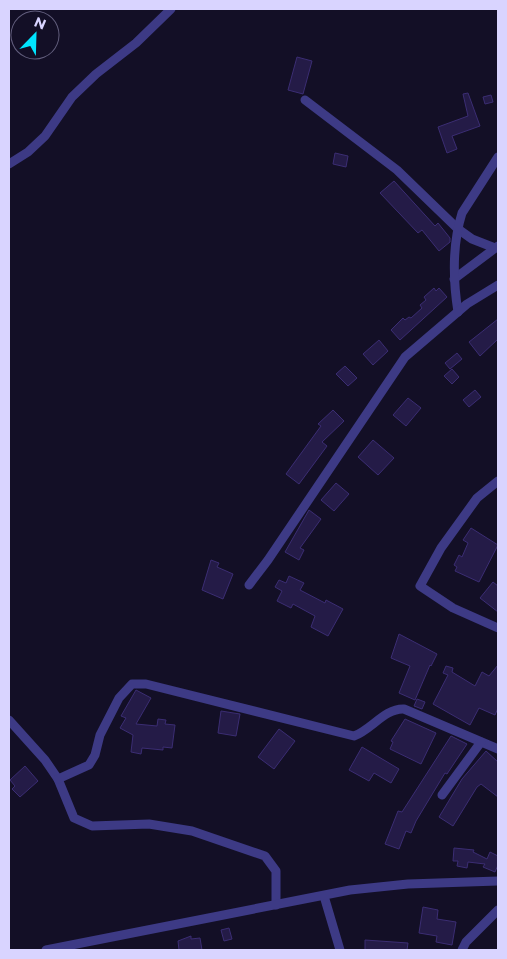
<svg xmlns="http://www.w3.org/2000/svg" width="507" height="959" font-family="Montserrat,sans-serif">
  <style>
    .building { fill: #241b47; stroke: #3b2d73 }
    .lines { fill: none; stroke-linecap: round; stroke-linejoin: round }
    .minor { stroke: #3d3a85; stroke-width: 9 }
  </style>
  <rect width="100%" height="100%" fill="#130f26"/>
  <g class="building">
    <polygon points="297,57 312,61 303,94 288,90"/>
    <polygon points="468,93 480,126 452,136 457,149 447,153 438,127 468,116 463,94"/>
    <polygon points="491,95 493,102 485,104 483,97"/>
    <polygon points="335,153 348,156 346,167 333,164"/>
    <polygon points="394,181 435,226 438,223 450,238 450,242 439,251 422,230 418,233 380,193"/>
    <polygon points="434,288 436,291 439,288 447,297 400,340 391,330 403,318 405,320 409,317 411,318 422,308 420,305 426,300 424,297"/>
    <polygon points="498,319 498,339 480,356 469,342"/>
    <polygon points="379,340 388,351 373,365 363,354"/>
    <polygon points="457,353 462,359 450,369 445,363"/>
    <polygon points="345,366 357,378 348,386 336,374"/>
    <polygon points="452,369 459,377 452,384 444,376"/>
    <polygon points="475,390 481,397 469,407 463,400"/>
    <polygon points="408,398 421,408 406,426 393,415"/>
    <polygon points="333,410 344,421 322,442 327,446 299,484 286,474 321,426 318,424"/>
    <polygon points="373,440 394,458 378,475 358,457"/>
    <polygon points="336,483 349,494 334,511 321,500"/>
    <polygon points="309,510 321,519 300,548 304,550 299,560 285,552"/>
    <polygon points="471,528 498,545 479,582 455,571 457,567 454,565 459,555 462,557 468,543 463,540"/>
    <polygon points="211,560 219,563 217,567 233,574 223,599 202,590"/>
    <polygon points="289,576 304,583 300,590 325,603 326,600 343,609 328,636 311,627 315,616 293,604 291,608 277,601 282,591 275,587 279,580 286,583"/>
    <polygon points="493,582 498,586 498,612 480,598"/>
    <polygon points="399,634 437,654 431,666 430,665 415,700 399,693 410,666 391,658"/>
    <polygon points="498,665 498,708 495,715 479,708 470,725 433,704 448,675 443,673 446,666 453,668 452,672 475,686 482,672 489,676"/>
    <polygon points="136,690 151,698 136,724 157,726 158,719 166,720 165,724 175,725 172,748 163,747 163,750 142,748 141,754 131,752 133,735 120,728 126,718 121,716"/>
    <polygon points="417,699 425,702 422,709 414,706"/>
    <polygon points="221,711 240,714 236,736 218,733"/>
    <polygon points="405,719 436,733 421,764 390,749 393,742 391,741"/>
    <polygon points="279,729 295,741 274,769 258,757"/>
    <polygon points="451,736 467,744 447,774 445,773 416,821 411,833 406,831 399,849 385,844 398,811 402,812"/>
    <polygon points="362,747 399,769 391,783 374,773 369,781 349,770"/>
    <polygon points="486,751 498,762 498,797 481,784 477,787 453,826 439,817 462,779"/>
    <polygon points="25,766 38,781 20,797 12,789 15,786 10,780"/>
    <polygon points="454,848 474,850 473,852 487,859 490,852 498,856 498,865 495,872 483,867 485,864 468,862 467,868 457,866 458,861 453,861"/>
    <polygon points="423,907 438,910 437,919 456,922 452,945 436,942 437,936 419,933"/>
    <polygon points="229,928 232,939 224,941 221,930"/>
    <polygon points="191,936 191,939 200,938 202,950 179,950 178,941"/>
    <polygon points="365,940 408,943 407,950 365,950"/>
  </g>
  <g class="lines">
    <g class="minor">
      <polyline points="305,100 397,170 458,229 472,239 495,248"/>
      <polyline points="9,164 28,152 45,136 72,97 96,74 136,43 171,9"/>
      <polyline points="454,279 498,246"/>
      <path d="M458,312c-5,-32 -6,-67 4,-99l36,-56"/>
      <polyline points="498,481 477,498 441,548 420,586 453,608 498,628"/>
      <polyline points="249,585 268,560 405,357 467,304 498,285"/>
      <polyline points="9,720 45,760 58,779 74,818 92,826 149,824 192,831 265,856 276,871 276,905"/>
      <path d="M58,779l31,-14 6,-10 5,-20 19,-37 13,-14h14l208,52c17,-6 31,-28 50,-27l94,40"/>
      <polyline points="442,795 481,742"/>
      <polyline points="324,896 340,950"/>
      <polyline points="46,950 350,890 408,884 498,881"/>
      <polyline points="462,950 466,942 498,910"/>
    </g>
  </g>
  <rect width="507" height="959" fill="none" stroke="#d9d4ff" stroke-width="20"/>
  <g transform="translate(35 35) rotate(23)"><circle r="24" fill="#130f26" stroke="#625e7d"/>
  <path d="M0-4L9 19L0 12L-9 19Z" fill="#00e5ff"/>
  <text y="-8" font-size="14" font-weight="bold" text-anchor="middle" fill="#d9d4ff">N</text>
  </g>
</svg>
